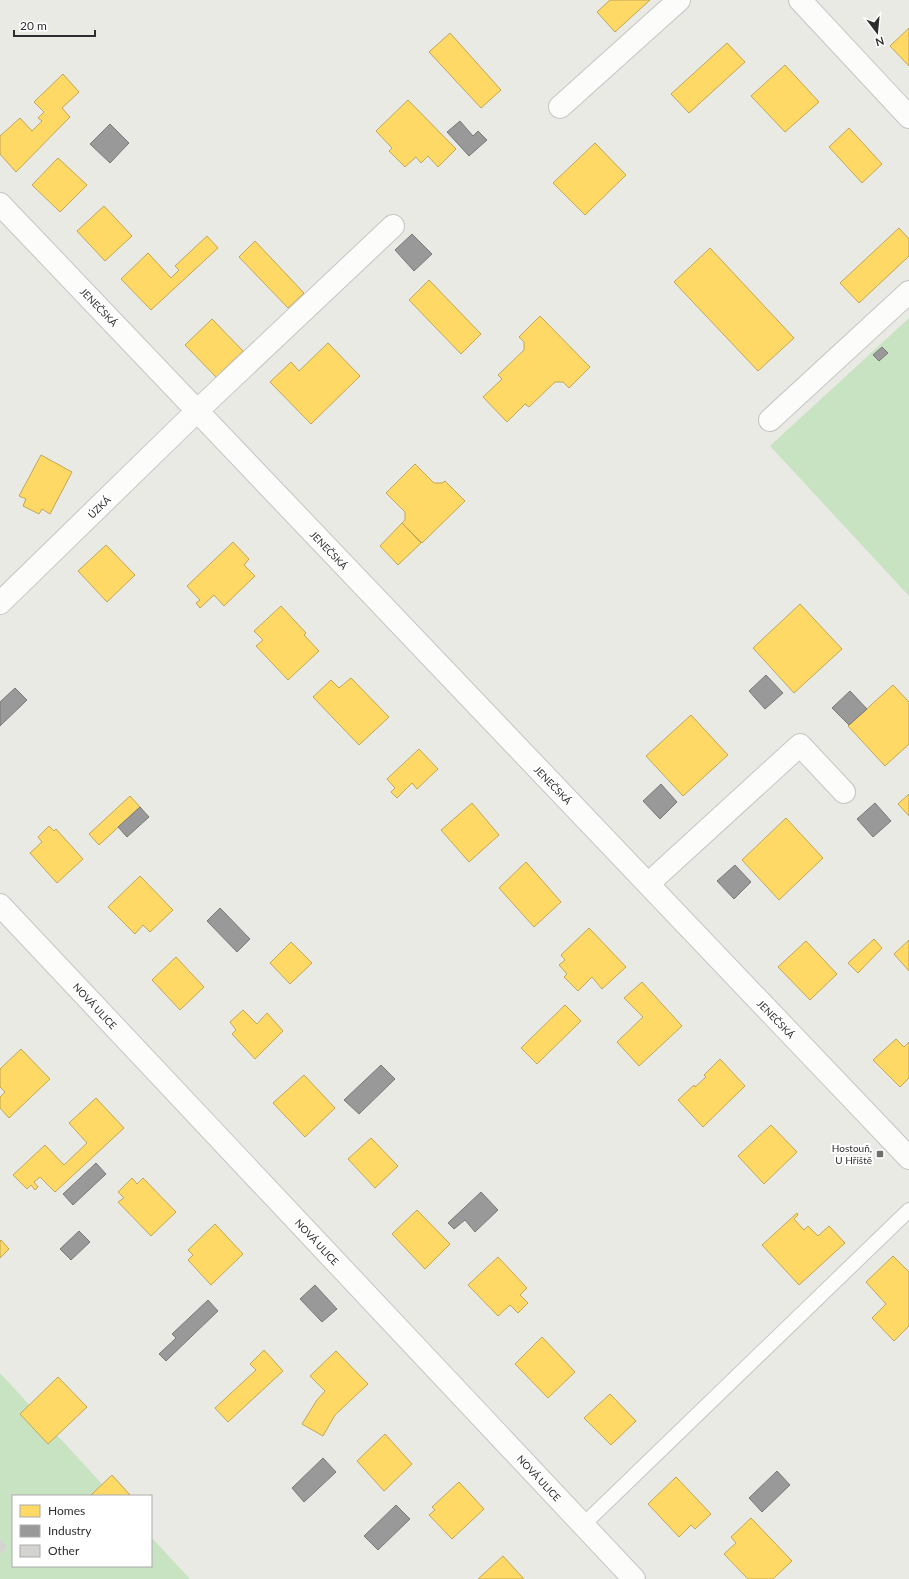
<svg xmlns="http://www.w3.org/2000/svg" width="909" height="1579" font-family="Lato,sans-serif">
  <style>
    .green { fill: #c8e3c1 }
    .homes { fill: #ffd966; stroke: #c0a655 }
    .industry { fill: #999; stroke: #797979 }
    .building { fill: #d4d3cf; stroke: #d5d5d1 }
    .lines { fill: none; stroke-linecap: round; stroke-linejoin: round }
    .service-casing { stroke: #c5c5c4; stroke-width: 16 }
    .minor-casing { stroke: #c5c5c4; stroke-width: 24 }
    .tertiary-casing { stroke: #c5c5c4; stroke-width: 24 }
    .service { stroke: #fcfcfb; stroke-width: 14 }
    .minor { stroke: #fcfcfb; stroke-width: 22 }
    .tertiary { stroke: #fcfcfb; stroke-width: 22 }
    .poi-dot { fill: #70706e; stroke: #fff; stroke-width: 1.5 }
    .labels { text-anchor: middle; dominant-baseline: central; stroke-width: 4; stroke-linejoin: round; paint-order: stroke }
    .street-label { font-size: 10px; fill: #2e2e2e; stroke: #fff }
    .poi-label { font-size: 10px; fill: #2e2e2e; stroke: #fff; text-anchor: end }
  </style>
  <rect width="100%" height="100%" fill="#eaeae5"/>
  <g class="green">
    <polygon points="909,318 909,596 770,446"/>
    <polygon points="0,1373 113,1496 13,1496 13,1566 151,1566 151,1537 190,1579 0,1579"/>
  </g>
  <g class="homes">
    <polygon points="610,0 650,0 615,32 597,12"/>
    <polygon points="909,28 909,66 890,46"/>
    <polygon points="450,33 501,90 481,108 429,52"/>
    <polygon points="727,43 745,62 689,113 671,94"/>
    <polygon points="785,65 819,102 785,132 751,96"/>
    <polygon points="63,74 79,92 62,108 70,117 16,172 0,154 0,136 20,118 32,131 42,121 38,118 44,112 34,102"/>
    <polygon points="408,100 456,149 438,167 428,156 421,163 416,157 405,167 389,151 392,148 376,131"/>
    <polygon points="849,128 882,164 862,183 829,147"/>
    <polygon points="595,143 626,175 585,215 553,183"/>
    <polygon points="58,158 87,185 60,212 32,185"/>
    <polygon points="104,206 132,236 105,261 77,231"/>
    <polygon points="899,228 909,239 909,256 859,303 840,283"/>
    <polygon points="207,236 218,248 151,310 121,279 148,253 171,278 179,270 175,266"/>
    <polygon points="255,241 304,293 288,308 239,257"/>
    <polygon points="710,248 794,338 758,371 674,282"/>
    <polygon points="429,280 481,334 461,354 409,300"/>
    <polygon points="540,316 590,367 569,388 563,382 555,382 529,407 525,404 507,422 483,397 502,379 498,375 524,350 524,342 519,337"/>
    <polygon points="212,319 243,351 216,377 185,345"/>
    <polygon points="328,343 360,376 311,424 270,382 291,362 299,371"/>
    <polygon points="41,455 72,472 50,514 42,509 39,514 23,506 26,499 19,496"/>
    <polygon points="415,464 434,483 442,483 445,481 465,501 422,543 402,523 405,520 405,512 386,493"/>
    <polygon points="402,523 421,543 398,565 380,546"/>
    <polygon points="233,542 249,559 244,565 255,576 224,606 214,595 200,608 196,603 200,600 187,586"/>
    <polygon points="106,545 135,575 107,602 78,571"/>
    <polygon points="800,604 842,649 794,693 753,648"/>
    <polygon points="281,606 306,633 304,635 319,651 288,680 256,646 263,640 254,631"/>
    <polygon points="351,678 389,717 359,745 313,697 331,680 339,688"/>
    <polygon points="893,685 909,702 909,744 885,766 848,726"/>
    <polygon points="691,715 728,755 683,796 646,756"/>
    <polygon points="419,749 438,769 417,789 412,783 397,798 391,792 395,788 387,779"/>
    <polygon points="909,794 909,816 898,804"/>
    <polygon points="130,796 140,807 99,845 89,834"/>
    <polygon points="472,803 499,835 469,862 441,830"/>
    <polygon points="786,818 823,858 779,900 742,860"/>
    <polygon points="49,826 54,831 56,829 83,859 57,883 30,853 42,842 38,837"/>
    <polygon points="526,862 561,902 534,927 499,888"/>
    <polygon points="140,876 173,910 150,932 143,925 135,934 108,907"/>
    <polygon points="589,928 626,967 602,989 592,977 578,991 564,977 567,974 559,965 565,960 561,955"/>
    <polygon points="874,939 882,948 858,973 848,963"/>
    <polygon points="909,940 909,971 894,954"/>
    <polygon points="806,941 837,974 810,1000 778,967"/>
    <polygon points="291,942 312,963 290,984 270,963"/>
    <polygon points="176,957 204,987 180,1010 152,980"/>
    <polygon points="642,982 682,1026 639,1066 617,1042 643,1017 624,998"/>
    <polygon points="565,1005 581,1021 537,1064 521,1048"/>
    <polygon points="243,1010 257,1024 267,1013 283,1031 255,1059 232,1034 236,1030 230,1022"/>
    <polygon points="896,1039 904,1047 909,1042 909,1078 900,1087 873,1060"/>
    <polygon points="21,1049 50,1079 9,1118 0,1108 0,1097 5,1092 0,1087 0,1069"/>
    <polygon points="720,1059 745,1086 703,1127 678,1100 694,1085 695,1087 706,1077 704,1075"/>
    <polygon points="304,1075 335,1108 305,1137 273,1103"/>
    <polygon points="96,1098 124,1128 55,1192 40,1177 34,1182 38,1187 35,1190 31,1185 27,1189 13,1175 45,1145 64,1165 87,1143 69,1123"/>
    <polygon points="771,1125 797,1152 764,1184 738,1156"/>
    <polygon points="371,1138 398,1166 375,1188 348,1159"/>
    <polygon points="132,1178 137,1184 143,1178 176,1212 151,1236 118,1202 124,1198 118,1192"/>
    <polygon points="417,1210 450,1244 425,1269 392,1234"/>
    <polygon points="797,1213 798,1215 794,1219 804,1230 808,1226 818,1236 829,1226 845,1243 799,1285 762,1245"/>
    <polygon points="215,1224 243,1254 211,1285 188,1260 193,1255 188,1250"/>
    <polygon points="1,1240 9,1249 0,1258 0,1241"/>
    <polygon points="893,1256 909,1272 909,1326 894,1341 872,1318 886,1304 866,1282"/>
    <polygon points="498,1257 527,1288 520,1295 528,1303 518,1313 510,1305 498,1316 468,1285"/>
    <polygon points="542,1337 575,1372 548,1398 515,1364"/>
    <polygon points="264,1350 283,1371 228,1422 215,1408 256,1370 250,1364"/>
    <polygon points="336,1351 368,1384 335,1415 323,1436 302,1424 317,1400 325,1391 310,1376"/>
    <polygon points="58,1377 87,1407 48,1444 20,1414"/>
    <polygon points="610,1394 636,1421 611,1445 584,1418"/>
    <polygon points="385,1434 412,1464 384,1491 357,1461"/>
    <polygon points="112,1475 131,1496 90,1496"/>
    <polygon points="676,1477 711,1514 695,1529 691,1525 679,1537 648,1504"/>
    <polygon points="459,1482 484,1509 452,1539 429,1515 435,1510 432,1507"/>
    <polygon points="751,1518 792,1561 773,1579 748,1579 724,1554 736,1543 731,1537"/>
    <polygon points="503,1556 524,1579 478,1579"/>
  </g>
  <g class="industry">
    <polygon points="460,121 473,136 478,131 487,140 469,156 447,132"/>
    <polygon points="110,124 129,143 110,163 90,144"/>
    <polygon points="412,234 432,254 414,271 395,250"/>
    <polygon points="882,347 888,353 879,361 873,355"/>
    <polygon points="766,675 783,693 765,709 749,691"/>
    <polygon points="15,688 27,700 0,726 0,702"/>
    <polygon points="850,691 867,709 849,725 832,708"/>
    <polygon points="661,784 677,802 660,819 643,801"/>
    <polygon points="875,803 891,821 873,837 857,819"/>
    <polygon points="140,807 149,817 127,837 118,827"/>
    <polygon points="735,865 751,882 734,899 717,881"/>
    <polygon points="220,908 250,939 237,952 207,921"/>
    <polygon points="381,1065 395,1079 359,1114 344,1100"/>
    <polygon points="96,1163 106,1174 73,1205 63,1194"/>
    <polygon points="481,1192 498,1210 475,1232 465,1220 454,1229 448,1223"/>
    <polygon points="79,1231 90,1242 71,1260 60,1249"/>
    <polygon points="315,1285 337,1309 322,1322 300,1299"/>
    <polygon points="208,1300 218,1311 166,1361 159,1354 176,1338 172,1334"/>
    <polygon points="323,1458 336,1472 304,1502 292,1488"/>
    <polygon points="777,1471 790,1485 762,1512 749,1498"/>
    <polygon points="396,1505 410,1519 378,1550 364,1536"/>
  </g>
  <polygon class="building" points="0,1540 7,1546 0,1554"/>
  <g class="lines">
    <defs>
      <polyline id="service" points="583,1525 909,1210"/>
      <g id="minor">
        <polyline points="800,0 909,117"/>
        <polyline points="560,107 679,0"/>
        <polyline points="770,420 909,292"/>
        <polyline points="0,603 197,411 393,226"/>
        <polyline points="648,884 800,745 844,792"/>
        <polyline points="0,905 634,1579"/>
      </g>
      <polyline id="tertiary" points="0,204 909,1158"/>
    </defs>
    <use href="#service" class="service-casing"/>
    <use href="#minor" class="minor-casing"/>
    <use href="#tertiary" class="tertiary-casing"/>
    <use href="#service" class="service"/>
    <use href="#minor" class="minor"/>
    <use href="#tertiary" class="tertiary"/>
  </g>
  <rect class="poi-dot" x="876" y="1150" width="8" height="8" rx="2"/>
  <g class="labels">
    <g class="street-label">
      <text transform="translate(99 307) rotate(46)">JENEČSKÁ</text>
      <text transform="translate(99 507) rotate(-44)">ÚZKÁ</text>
      <text transform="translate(329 550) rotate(46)">JENEČSKÁ</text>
      <text transform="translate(553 785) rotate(46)">JENEČSKÁ</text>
      <text transform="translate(95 1006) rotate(47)">NOVÁ ULICE</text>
      <text transform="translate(776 1019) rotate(46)">JENEČSKÁ</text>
      <text transform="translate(317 1242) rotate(47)">NOVÁ ULICE</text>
      <text transform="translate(539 1478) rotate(47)">NOVÁ ULICE</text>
    </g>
    <g class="poi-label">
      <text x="872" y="1148">Hostouň,<tspan x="872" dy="12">U Hřiště</tspan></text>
    </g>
  </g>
  <rect x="12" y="1495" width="140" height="72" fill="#ffffff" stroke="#ababab"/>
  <rect x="20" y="1505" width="20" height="12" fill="#ffd966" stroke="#ababab"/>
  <text x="48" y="1515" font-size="12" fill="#2e2e2e">Homes</text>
  <rect x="20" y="1525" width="20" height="12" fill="#999999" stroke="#ababab"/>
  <text x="48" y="1535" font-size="12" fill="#2e2e2e">Industry</text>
  <rect x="20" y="1545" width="20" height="12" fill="#d4d3cf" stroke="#ababab"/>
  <text x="48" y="1555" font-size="12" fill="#2e2e2e">Other</text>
  <g transform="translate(877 32) rotate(164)" stroke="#ffffff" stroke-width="3" paint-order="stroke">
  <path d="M0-3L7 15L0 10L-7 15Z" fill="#2e2e2e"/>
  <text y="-6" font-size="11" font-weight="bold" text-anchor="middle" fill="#2e2e2e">N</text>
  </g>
  <path d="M14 30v6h81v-6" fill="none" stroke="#2e2e2e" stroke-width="2"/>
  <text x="20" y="30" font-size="12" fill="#2e2e2e" stroke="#ffffff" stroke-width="3" paint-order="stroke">20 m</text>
</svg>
